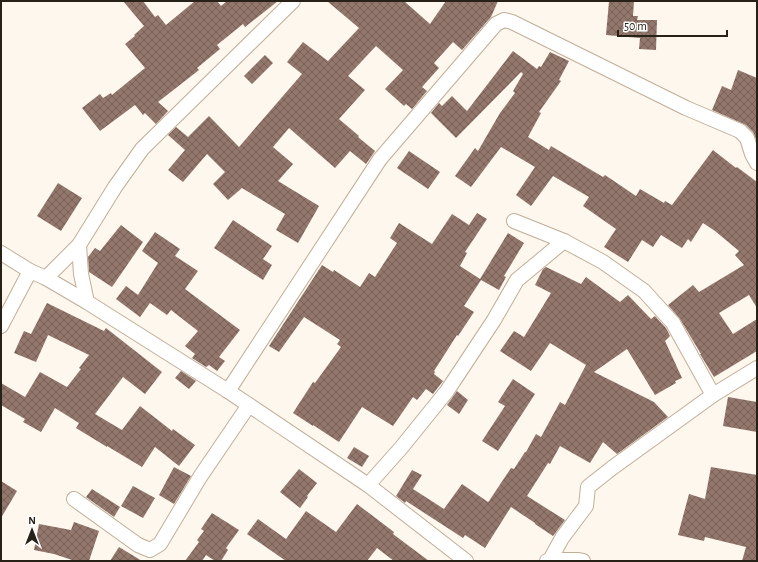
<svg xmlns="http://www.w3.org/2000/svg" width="758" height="562" font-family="'Alegreya Sans',sans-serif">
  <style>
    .building { fill: url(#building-cross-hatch) }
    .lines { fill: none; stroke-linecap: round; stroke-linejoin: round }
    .minor-casing { stroke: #c0ae97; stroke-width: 16 }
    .minor { stroke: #fff; stroke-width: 14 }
  </style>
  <defs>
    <pattern id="building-cross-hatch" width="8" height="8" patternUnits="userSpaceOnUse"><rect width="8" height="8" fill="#93776d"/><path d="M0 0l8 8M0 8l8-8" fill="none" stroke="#786159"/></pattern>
  </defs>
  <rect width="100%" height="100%" fill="#fef7ed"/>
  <g class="building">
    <polygon points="123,1 143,1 155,17 158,15 166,25 195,1 217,1 221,6 227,1 278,1 245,27 243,24 217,45 220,49 197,68 199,70 158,102 168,111 156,124 145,113 143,115 135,105 100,131 82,108 100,94 103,98 111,93 112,95 145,68 125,44 135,36 134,35 144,26"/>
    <polygon points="327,1 404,1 430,24 446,1 498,1 491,17 462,50 453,42 434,63 439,68 422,87 427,91 412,109 406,104 404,106 385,89 403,70 376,46 348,76 365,90 339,119 359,136 358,137 375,151 366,164 350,151 335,168 289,128 273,147 293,164 278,181 319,206 298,243 276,230 285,214 242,188 228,200 213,184 225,172 207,154 183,182 168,170 185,150 168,135 176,127 188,137 209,116 239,147 302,74 287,62 303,42 328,61 359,28"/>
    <polygon points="609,1 634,1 633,16 638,16 637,20 657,20 656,50 639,49 640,38 606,35"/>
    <polygon points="513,51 537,69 539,66 541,67 550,52 569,61 559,80 561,81 539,112 541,113 528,137 549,150 551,146 603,177 605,175 636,196 640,189 664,203 665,201 672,205 713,150 736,168 737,167 757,182 757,308 749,295 719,313 733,334 757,319 757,351 714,377 703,359 700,354 701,354 680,319 668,305 693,285 699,292 744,265 735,255 739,251 715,231 703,223 691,242 688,239 682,248 661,235 653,247 642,240 628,262 604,247 616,229 583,206 589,197 553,176 531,206 516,195 535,167 501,147 471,187 455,176 475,148 478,151 500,113 515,93 513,91 523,74 521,72 456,138 431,113 439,103 442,106 452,96 467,111"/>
    <polygon points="265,55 273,63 252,84 244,76"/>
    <polygon points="738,70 757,78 757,142 753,132 746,125 712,110 722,86 731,90"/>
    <polygon points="409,151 440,172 428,189 397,168"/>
    <polygon points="58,183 82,198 61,231 37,216"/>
    <polygon points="477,213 487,219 465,252 467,253 460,266 480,279 508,233 524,243 504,276 506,277 499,290 481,280 464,306 474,312 458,336 457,335 434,371 435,372 434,374 443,381 433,394 426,389 417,400 413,397 393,426 362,407 339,442 313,425 313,426 293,413 313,382 315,383 341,347 337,344 340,340 304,317 279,352 269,346 322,265 333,272 334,270 360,287 369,273 375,277 397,243 390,238 399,223 432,244 452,214 469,225"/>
    <polygon points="233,220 272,246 263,259 272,265 263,280 214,248"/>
    <polygon points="121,225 143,242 112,287 89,272 88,257 95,248 100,251"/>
    <polygon points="155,232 180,249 175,256 198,271 185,289 240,330 219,357 225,361 217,371 209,365 206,367 192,358 195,354 185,346 198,331 171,310 167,315 150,303 140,317 116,299 126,286 138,295 158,263 142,251"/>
    <polygon points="546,267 581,284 586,277 620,302 628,295 651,319 655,316 666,328 670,336 665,341 682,378 675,381 676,383 655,395 627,349 594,372 654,402 668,417 617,454 603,442 590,463 560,446 550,464 548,463 527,496 565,520 553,536 535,524 535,523 511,507 485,548 465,535 463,538 406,501 405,503 396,496 412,470 422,475 413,489 444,509 462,484 488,502 489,501 511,468 514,469 525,452 526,452 536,434 541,437 560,402 565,405 586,365 550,343 531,371 500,351 514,331 524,337 551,293 535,285 543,269"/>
    <polygon points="47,303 104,331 106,328 162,372 145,394 123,377 95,414 122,430 140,406 172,431 173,429 195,445 179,466 155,447 142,467 107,446 107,447 76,428 79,423 55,408 41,432 23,422 25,419 1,405 1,383 25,397 40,372 67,387 81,369 79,368 89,355 48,335 36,362 14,353 24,331 31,334"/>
    <polygon points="181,371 196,381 189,389 175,378"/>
    <polygon points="513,379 535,394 498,451 482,441 505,406 498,402"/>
    <polygon points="457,391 468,400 459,414 447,405"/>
    <polygon points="728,397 757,402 757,432 723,426"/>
    <polygon points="354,447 369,456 362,467 347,458"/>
    <polygon points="174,467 191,476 174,504 159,495"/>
    <polygon points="711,467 757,475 757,561 742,561 746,547 705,537 704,541 678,535 689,494 705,499"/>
    <polygon points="299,469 317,483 307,496 308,497 300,508 280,492"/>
    <polygon points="1,481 17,491 1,518"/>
    <polygon points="133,486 155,498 143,518 121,506"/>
    <polygon points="92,489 120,507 114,517 86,497"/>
    <polygon points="357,504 394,532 393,534 429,561 394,561 377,548 367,561 286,561 247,534 258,519 286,539 306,511 336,532"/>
    <polygon points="212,513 239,530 226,548 228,550 221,561 215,561 206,555 202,561 185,561 199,542 197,540 204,531 201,529"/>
    <polygon points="74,522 99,531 89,561 75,561 54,554 34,550 39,524 71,530"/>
    <polygon points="119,547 142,561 110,561"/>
  </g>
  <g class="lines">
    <defs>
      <g id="minor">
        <polyline points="514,221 564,241 603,262 644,291 673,323 713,395 757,368"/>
        <polyline points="79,245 81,274 87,302"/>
        <polyline points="1,253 30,271 46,278 87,302 228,391 368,485 466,561"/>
        <polyline points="46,278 79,245 115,187 142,149 293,1"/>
        <polyline points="1,326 30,271"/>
        <polyline points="228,391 380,159 496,24 504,20 512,22 686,108 740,131 747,138 752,154 757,163"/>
        <polyline points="368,485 401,448 447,391 494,320 517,280 564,241"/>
        <polyline points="74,499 138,545 150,550 160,544 200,477 249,405"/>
        <polyline points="550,560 562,538 586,506 588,487 612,468 713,395"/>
        <polyline points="547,561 550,560 577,560 583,561"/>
      </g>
    </defs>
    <use href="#minor" class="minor-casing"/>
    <use href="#minor" class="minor"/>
  </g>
  <rect width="758" height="562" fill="none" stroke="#282118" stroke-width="4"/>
  <g transform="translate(32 530)" stroke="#ffffff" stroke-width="3" paint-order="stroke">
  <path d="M0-3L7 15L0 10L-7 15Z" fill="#282118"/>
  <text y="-6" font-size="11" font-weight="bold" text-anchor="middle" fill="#282118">N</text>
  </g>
  <path d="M618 30v6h109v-6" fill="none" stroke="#282118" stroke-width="2"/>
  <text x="624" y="30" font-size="12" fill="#282118" stroke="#ffffff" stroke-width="3" paint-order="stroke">50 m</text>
</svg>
